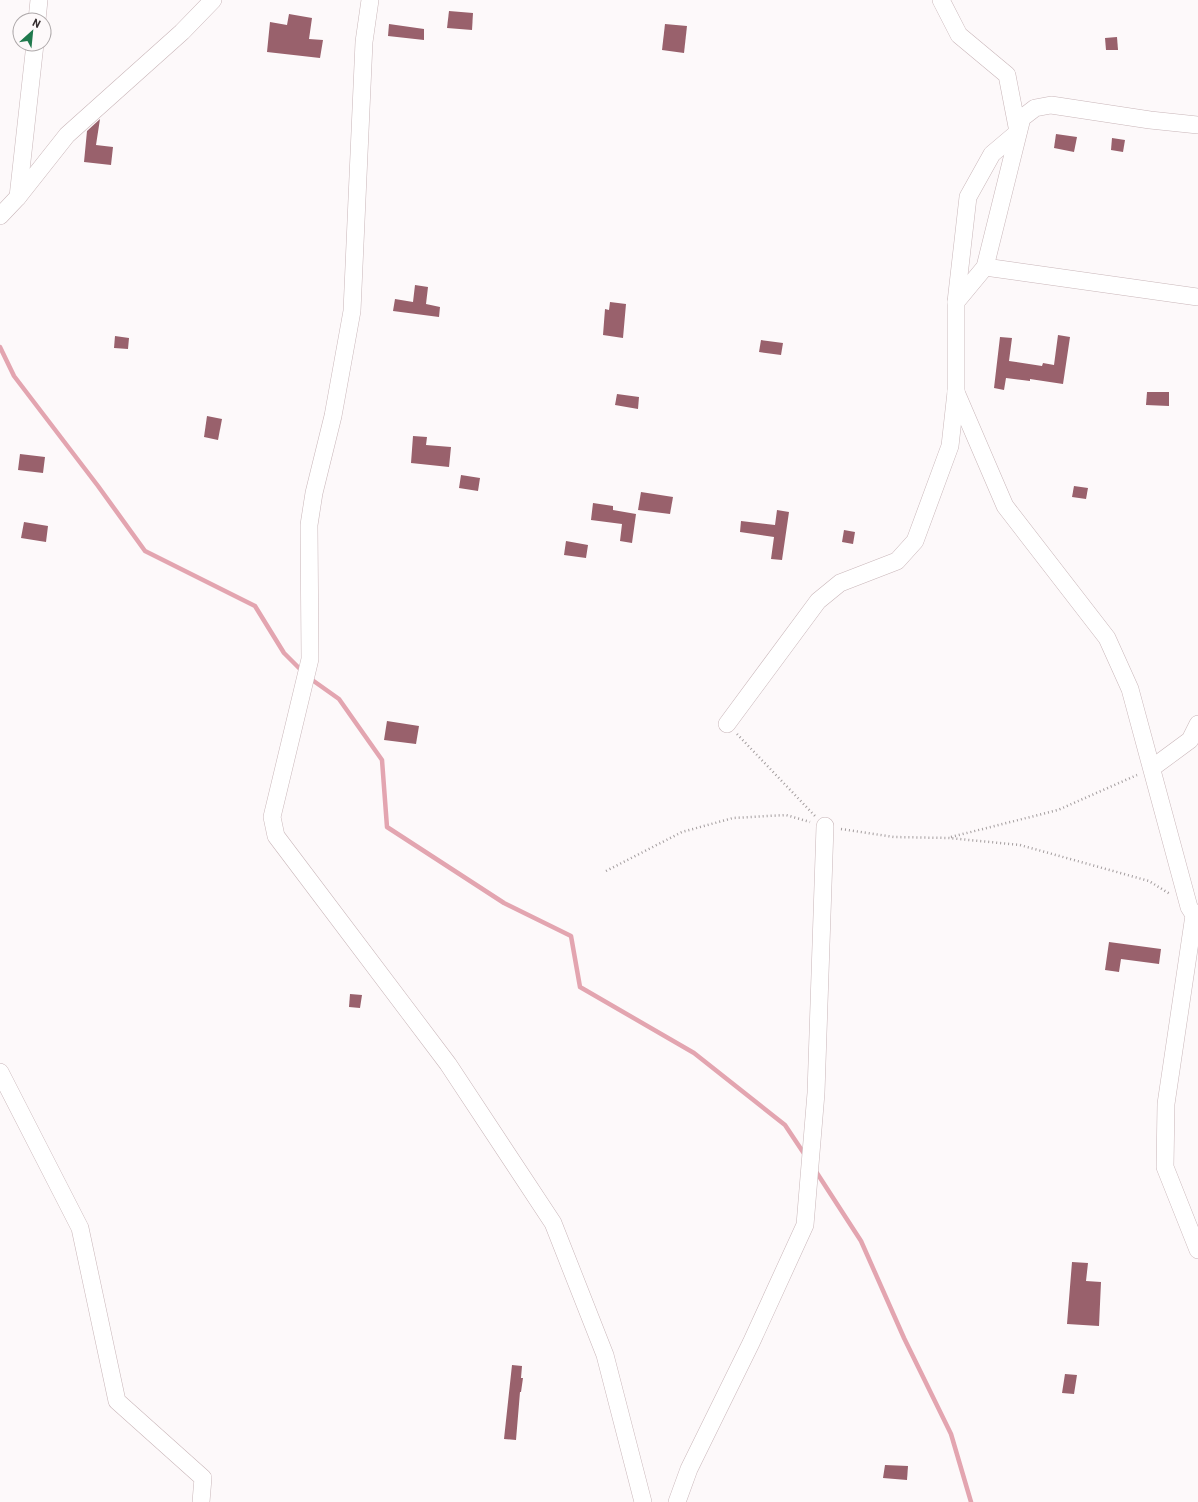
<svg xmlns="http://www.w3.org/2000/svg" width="1198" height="1502" font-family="Barlow,sans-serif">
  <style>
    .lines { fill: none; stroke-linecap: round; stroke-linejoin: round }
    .stream { stroke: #e3a5b0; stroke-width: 4.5 }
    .building { fill: #99616c }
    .minor-casing { stroke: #c9b6b9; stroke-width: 18 }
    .path { stroke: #a39d9e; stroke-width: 2.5; stroke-dasharray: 1 3; stroke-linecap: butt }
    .minor { stroke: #fff; stroke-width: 17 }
  </style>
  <rect width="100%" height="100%" fill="#fdf9fa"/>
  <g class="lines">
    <g class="stream">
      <polyline points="0,347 14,376 98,486 145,551 255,606 284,653 303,672"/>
      <polyline points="308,677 339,699 382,760 387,827 504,903 571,936 580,987 694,1053 785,1125 805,1155"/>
      <polyline points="815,1170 861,1241 904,1338 951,1434 971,1502"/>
    </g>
  </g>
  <g class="building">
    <polygon points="449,11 473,13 472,30 447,28"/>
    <polygon points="289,14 312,18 309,39 323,40 320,58 267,52 270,22 287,25"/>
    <polygon points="389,24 424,29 424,40 388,36"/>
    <polygon points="665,24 687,26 684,53 662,50"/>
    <polygon points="1117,37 1118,50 1106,50 1105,38"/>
    <polygon points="100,119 96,145 113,147 111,165 84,162 87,131"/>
    <polygon points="1056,134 1077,137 1074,152 1054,148"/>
    <polygon points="1112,138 1125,140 1123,152 1111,150"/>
    <polygon points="415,285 428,287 426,304 440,307 439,317 393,311 395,299 413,302"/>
    <polygon points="610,302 626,304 623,338 603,335 605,309 609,310"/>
    <polygon points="1058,335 1070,337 1063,384 1030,379 1030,381 1006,378 1004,390 994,388 1000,337 1012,338 1009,361 1042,366 1043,363 1054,365"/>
    <polygon points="115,336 129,338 128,349 114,348"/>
    <polygon points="761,340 783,343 781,355 759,352"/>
    <polygon points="1147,392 1169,392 1169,406 1146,405"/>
    <polygon points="617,394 639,397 638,409 615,405"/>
    <polygon points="207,416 222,419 218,440 204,437"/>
    <polygon points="413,436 427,437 426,445 451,447 449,467 411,463"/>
    <polygon points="20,454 45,457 43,473 18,470"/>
    <polygon points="461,475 480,478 478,491 459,488"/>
    <polygon points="1074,486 1088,488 1086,499 1072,497"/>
    <polygon points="641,492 673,497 670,514 638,510"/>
    <polygon points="593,503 613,506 613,510 636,514 632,543 620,541 622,524 591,520"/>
    <polygon points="777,510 789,512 782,560 771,559 774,537 740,532 741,521 775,525"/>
    <polygon points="24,522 48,526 46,542 21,538"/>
    <polygon points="844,530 855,532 853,544 842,542"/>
    <polygon points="566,541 588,545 586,558 564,555"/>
    <polygon points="387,721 419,726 416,744 384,740"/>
    <polygon points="1109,942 1161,949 1159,964 1121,959 1119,972 1105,970"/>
    <polygon points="350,994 362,995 360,1008 349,1007"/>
    <polygon points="1072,1262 1088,1263 1086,1281 1101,1282 1099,1326 1067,1324"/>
    <polygon points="512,1365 522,1366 521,1378 523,1378 521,1392 520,1392 516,1440 504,1439"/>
    <polygon points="1065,1374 1077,1375 1074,1394 1062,1393"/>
    <polygon points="885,1465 908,1466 907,1480 883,1478"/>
  </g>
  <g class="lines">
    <defs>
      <g id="minor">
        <polyline points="370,0 364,42 352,311 333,416 314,493 309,525 310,659 272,817 276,836 448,1064 553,1223 605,1355 643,1502"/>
        <polyline points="941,0 959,35 1007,75 1018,132"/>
        <polyline points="37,20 39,0"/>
        <polyline points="18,197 35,44"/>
        <polyline points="0,216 18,197 67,135 182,32 213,0"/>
        <polyline points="985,267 1198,297"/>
        <polyline points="956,302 968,197 992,154 1018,132"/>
        <polyline points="956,392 1005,506 1107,638 1130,689 1189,907 1194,915 1166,1104 1165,1167 1198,1250"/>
        <polyline points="727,724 818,601 840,583 897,561 915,541 950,446 956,392 956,302 985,267 1022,118 1035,108 1051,105 1150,120 1198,125"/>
        <polyline points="1152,768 1190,740 1198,724"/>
        <polyline points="0,1072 80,1228 117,1401 203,1478 201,1502"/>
        <polyline points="677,1502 689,1469 751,1343 805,1225 816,1093 825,826"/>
      </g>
    </defs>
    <use href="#minor" class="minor-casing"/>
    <g class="path">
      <polyline points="737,734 815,816"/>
      <polyline points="841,829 894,837 949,838 1020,845 1149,881 1170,894"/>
      <polyline points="951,837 1058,810 1137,775"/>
      <polyline points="606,871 682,832 733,818 786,815 810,822"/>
    </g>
    <use href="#minor" class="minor"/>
  </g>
  <g transform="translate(32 32) rotate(27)"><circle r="19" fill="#fdf9fa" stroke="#ada8a9"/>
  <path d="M0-3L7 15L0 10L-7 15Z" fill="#20794d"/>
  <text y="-6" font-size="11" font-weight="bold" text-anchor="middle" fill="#362f30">N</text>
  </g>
</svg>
